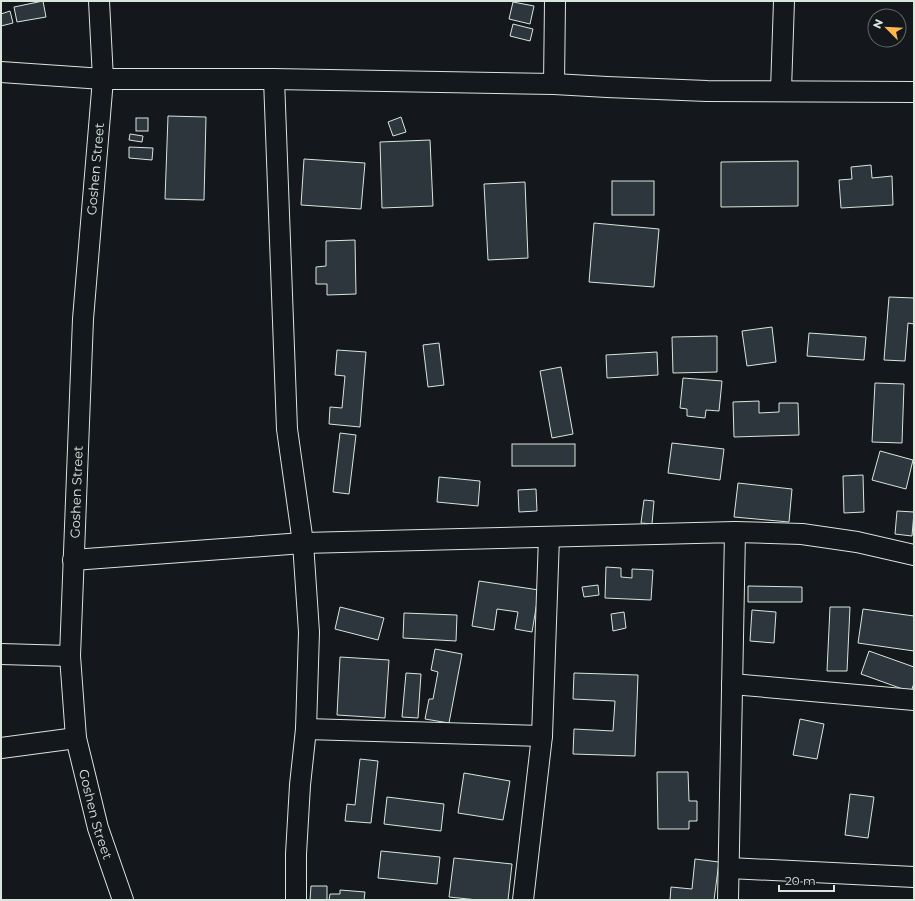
<svg xmlns="http://www.w3.org/2000/svg" width="915" height="901" font-family="Montserrat,sans-serif">
  <style>
    .building { fill: #2c363c; stroke: #d8e6dc }
    .lines { fill: none; stroke-linecap: round; stroke-linejoin: round }
    .minor-casing { stroke: #d8e6dc; stroke-width: 22 }
    .minor { stroke: #14181c; stroke-width: 20 }
    .labels { text-anchor: middle; dominant-baseline: central; stroke-width: 3; stroke-linejoin: round; paint-order: stroke }
    .street-label { font-size: 13px; fill: #d8e6dc; stroke: #14181c }
  </style>
  <rect width="100%" height="100%" fill="#14181c"/>
  <g class="building">
    <polygon points="43,1 46,17 17,22 14,7"/>
    <polygon points="513,2 534,6 530,24 509,19"/>
    <polygon points="10,11 13,23 1,26 1,14"/>
    <polygon points="513,24 533,29 530,41 510,36"/>
    <polygon points="168,116 206,117 204,200 165,199"/>
    <polygon points="401,117 406,132 393,136 388,122"/>
    <rect x="136" y="118" width="12" height="13"/>
    <polygon points="130,134 143,136 142,142 129,140"/>
    <polygon points="430,140 433,206 382,208 380,142"/>
    <polygon points="129,147 153,148 152,160 129,158"/>
    <polygon points="304,159 365,163 361,209 301,205"/>
    <polygon points="798,161 798,206 721,207 721,162"/>
    <polygon points="871,165 872,178 892,176 893,205 841,208 839,180 852,179 851,167"/>
    <rect x="612" y="181" width="42" height="34"/>
    <polygon points="525,182 528,258 488,260 484,184"/>
    <polygon points="594,223 659,229 654,287 589,282"/>
    <polygon points="355,240 356,294 327,295 327,284 316,284 316,267 326,266 326,241"/>
    <polygon points="889,297 914,298 914,324 908,323 905,361 884,360"/>
    <polygon points="772,327 776,362 747,366 742,331"/>
    <polygon points="809,333 866,337 864,360 807,356"/>
    <polygon points="717,336 717,372 673,373 672,337"/>
    <polygon points="439,343 444,385 428,387 423,345"/>
    <polygon points="337,350 366,352 360,427 329,424 330,407 342,408 345,376 335,375"/>
    <polygon points="657,352 658,375 607,378 606,355"/>
    <polygon points="561,367 573,434 552,438 540,371"/>
    <polygon points="683,378 722,381 719,411 706,410 705,418 687,416 687,409 680,408"/>
    <polygon points="875,383 904,384 902,443 872,442"/>
    <polygon points="759,401 759,413 779,412 779,403 798,403 799,435 734,437 733,402"/>
    <polygon points="340,433 356,435 349,494 333,492"/>
    <polygon points="672,443 724,449 720,480 668,473"/>
    <rect x="512" y="444" width="63" height="22"/>
    <polygon points="880,451 913,460 906,489 872,480"/>
    <polygon points="863,475 864,512 844,513 843,476"/>
    <polygon points="439,477 480,481 478,506 437,502"/>
    <polygon points="738,483 792,489 789,522 734,517"/>
    <polygon points="536,489 537,511 519,512 518,490"/>
    <polygon points="644,500 654,501 652,524 641,523"/>
    <polygon points="897,511 914,512 912,536 895,534"/>
    <polygon points="606,567 621,568 621,577 632,578 632,569 653,570 651,600 605,598"/>
    <polygon points="479,581 539,590 532,632 515,629 518,612 497,609 494,630 472,626"/>
    <polygon points="598,585 599,595 584,597 582,587"/>
    <polygon points="748,586 802,587 802,602 748,602"/>
    <polygon points="340,607 384,618 378,640 335,629"/>
    <polygon points="830,607 850,607 847,671 827,671"/>
    <polygon points="863,609 914,616 914,651 858,643"/>
    <polygon points="752,610 776,612 774,643 750,641"/>
    <polygon points="624,612 626,628 613,631 611,614"/>
    <polygon points="404,613 457,615 456,641 403,638"/>
    <polygon points="435,649 462,654 449,723 425,719 429,699 433,699 438,672 431,670"/>
    <polygon points="869,651 914,667 914,683 911,692 861,674"/>
    <polygon points="340,657 389,660 385,718 337,715"/>
    <polygon points="406,673 421,674 418,718 402,717"/>
    <polygon points="574,673 638,675 635,756 573,754 574,729 613,731 615,701 573,699"/>
    <polygon points="800,719 824,724 817,759 793,755"/>
    <polygon points="360,759 378,761 371,823 345,821 347,804 355,805"/>
    <polygon points="657,772 688,772 689,801 697,801 697,821 689,821 689,829 658,829"/>
    <polygon points="464,773 510,781 503,820 458,813"/>
    <polygon points="850,794 874,797 868,838 845,835"/>
    <polygon points="387,797 444,804 441,831 384,824"/>
    <polygon points="381,851 440,857 437,884 378,878"/>
    <polygon points="454,858 512,864 508,900 478,900 449,897"/>
    <polygon points="695,859 719,862 714,900 670,900 671,887 692,889"/>
    <polygon points="311,886 327,886 327,900 310,900"/>
    <polygon points="340,890 365,892 364,900 329,900 330,894 340,894"/>
  </g>
  <g class="lines">
    <defs>
      <g id="minor">
        <path id="s1" d="M99,1l4,78 -20,240 -13,337 6,82 22,90 25,72"/>
        <polyline points="1,72 103,79 274,79 554,84 607,87 707,91 914,92"/>
        <polyline points="274,79 287,429 303,543 309,632 306,729 300,785 296,854 296,900"/>
        <polyline points="554,84 555,1"/>
        <polyline points="781,90 784,1"/>
        <polyline points="735,532 802,534 857,542 914,555"/>
        <polyline points="73,560 303,543 735,532 728,900"/>
        <polyline points="1,654 70,656"/>
        <polyline points="732,684 914,700"/>
        <polyline points="306,729 542,736"/>
        <polyline points="1,748 76,738"/>
        <polyline points="729,868 914,877"/>
        <polyline points="523,900 542,736 549,537"/>
      </g>
    </defs>
    <use href="#minor" class="minor-casing"/>
    <use href="#minor" class="minor"/>
  </g>
  <g class="labels">
    <g class="street-label">
      <text transform="translate(95 169) rotate(-85)">Goshen Street</text>
      <text transform="translate(76 492) rotate(-88)">Goshen Street</text>
      <text stroke="none"><textPath href="#s1" startOffset="817">Goshen Street</textPath></text>
    </g>
  </g>
  <rect width="915" height="901" fill="none" stroke="#d8e6dc" stroke-width="4"/>
  <g transform="translate(887 28) rotate(294)"><circle r="19" fill="#14181c" stroke="#626a69"/>
  <path d="M0-3L7 15L0 10L-7 15Z" fill="#ffb74d"/>
  <text y="-6" font-size="11" font-weight="bold" text-anchor="middle" fill="#d8e6dc">N</text>
  </g>
  <path d="M779 885v6h55v-6" fill="none" stroke="#d8e6dc" stroke-width="2"/>
  <text x="785" y="885" font-size="12" fill="#d8e6dc" stroke="#14181c" stroke-width="3" paint-order="stroke">20 m</text>
</svg>
